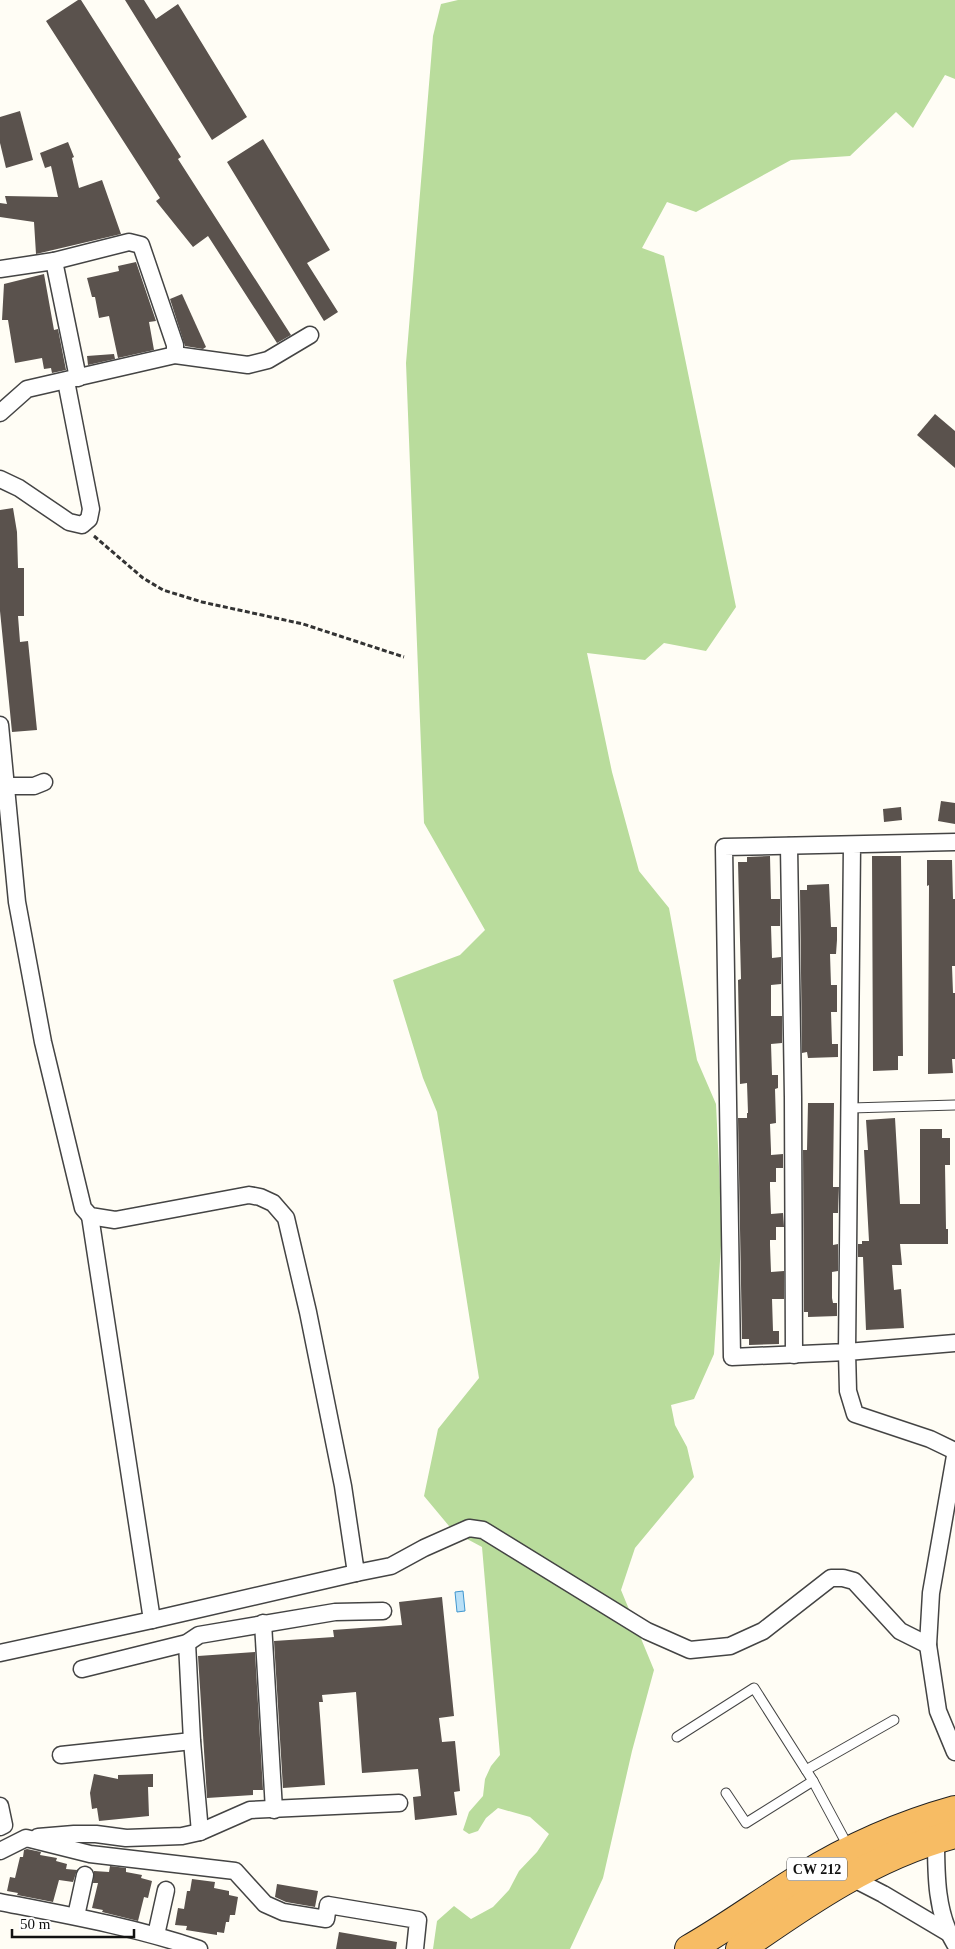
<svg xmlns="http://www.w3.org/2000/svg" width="955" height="1949" font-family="Georgia,serif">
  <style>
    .forest { fill: #b9dc9c }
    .water { fill: #b9e0f7; stroke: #3f96cf }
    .building { fill: #5a524d }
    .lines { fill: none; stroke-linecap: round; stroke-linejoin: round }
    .service-casing { stroke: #444; stroke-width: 11 }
    .minor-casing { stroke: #444; stroke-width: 19 }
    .trunk-casing { stroke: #222; stroke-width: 30 }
    .path { stroke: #333; stroke-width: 3; stroke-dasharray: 5 2.5; stroke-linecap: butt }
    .service { stroke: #fff; stroke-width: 9 }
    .minor { stroke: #fff; stroke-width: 16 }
    .trunk { stroke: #f7bc64; stroke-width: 28 }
    .labels { text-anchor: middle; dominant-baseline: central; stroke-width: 5; stroke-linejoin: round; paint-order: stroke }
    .shield { fill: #fff; stroke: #585858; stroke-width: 1 }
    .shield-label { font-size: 14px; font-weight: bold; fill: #111 }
  </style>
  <rect width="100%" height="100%" fill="#fffdf5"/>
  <polygon class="forest" points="458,0 955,0 955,79 945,75 913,128 896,112 850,156 791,160 696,212 667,202 642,248 664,256 736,607 706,651 664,643 645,660 587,653 612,772 639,871 669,908 697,1060 716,1104 722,1230 714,1354 694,1399 671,1405 675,1425 687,1447 694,1477 635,1548 621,1590 654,1670 632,1751 603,1878 570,1949 433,1949 437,1921 454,1906 471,1919 493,1907 509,1890 519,1871 537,1852 549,1834 530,1817 498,1808 486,1818 478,1831 469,1834 463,1830 469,1812 483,1796 485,1779 491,1766 500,1755 482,1547 454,1532 424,1496 438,1429 479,1378 437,1112 423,1078 393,980 460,955 485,930 424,823 406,363 433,36 441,4"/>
  <polygon class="water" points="463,1591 465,1611 457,1612 455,1592"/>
  <g class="building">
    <polygon points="78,0 81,0 181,157 178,159 291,335 277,343 208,236 193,247 156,201 160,198 46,21"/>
    <polygon points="125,0 144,0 156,19 178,4 247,117 212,140"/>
    <polygon points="20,111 33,160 6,168 0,143 0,117"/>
    <polygon points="263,139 330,250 307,263 338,312 324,321 227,162"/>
    <polygon points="68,142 74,157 72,158 79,188 102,180 121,234 36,254 34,222 0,217 0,203 7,204 5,196 58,197 51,166 45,168 40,153"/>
    <polygon points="136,262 156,321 149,322 154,350 118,358 109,316 99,318 95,297 92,297 87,278 119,271 118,266"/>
    <polygon points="44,274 54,330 58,329 66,370 52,373 51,368 44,369 42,358 15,363 8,320 2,320 4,284"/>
    <polygon points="182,294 206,347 203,349 185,346 170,299"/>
    <polygon points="114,354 115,359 88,365 87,356"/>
    <polygon points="935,414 955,431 955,468 917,435"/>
    <polygon points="13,508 17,532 18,568 24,568 24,616 18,616 20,642 28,641 37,730 12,732 0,611 0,510"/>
    <polygon points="941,801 955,803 955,824 938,821"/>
    <polygon points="901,807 902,820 884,822 883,809"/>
    <polygon points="770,856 771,899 780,899 780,926 771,926 772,958 781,957 781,984 771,985 771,1016 782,1016 782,1043 771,1044 772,1075 778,1075 778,1088 775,1089 776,1123 770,1124 771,1150 771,1155 783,1154 783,1168 776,1168 776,1182 770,1182 770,1187 771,1214 783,1213 784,1227 776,1227 776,1240 770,1240 770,1245 771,1272 784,1271 784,1299 772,1299 773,1331 779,1331 779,1344 749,1345 749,1339 742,1339 738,1118 747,1118 747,1113 748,1113 747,1083 740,1084 738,980 741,979 738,862 747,862 747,857"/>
    <polygon points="872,856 901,856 903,1056 898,1056 898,1070 873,1071"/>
    <polygon points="927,860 952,860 953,899 955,899 955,966 952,966 953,993 955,993 955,1059 952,1059 953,1073 928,1074 929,885 927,886"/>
    <polygon points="829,884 831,927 837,927 837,940 836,954 830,954 831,985 837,985 837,1012 831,1012 832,1044 838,1044 838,1057 808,1058 807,1052 802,1053 800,890 807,890 807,885"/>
    <polygon points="808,1103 834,1103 833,1182 833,1187 839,1187 838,1213 833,1213 833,1245 838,1244 838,1271 832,1272 832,1298 833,1303 837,1303 837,1316 808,1317 808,1312 804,1312 803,1150 807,1150"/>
    <polygon points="895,1118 900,1204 920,1204 920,1129 942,1129 942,1138 950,1138 950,1165 945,1165 946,1229 948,1229 948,1244 900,1244 902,1265 892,1265 894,1290 901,1289 904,1328 866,1330 863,1257 858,1257 858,1244 862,1244 862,1241 869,1241 864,1150 868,1150 866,1120"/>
    <polygon points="442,1597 454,1716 439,1718 442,1742 455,1741 460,1791 454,1792 457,1815 415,1820 413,1797 421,1796 418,1769 362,1773 356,1692 322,1695 323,1702 319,1702 325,1785 283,1788 274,1641 334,1637 333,1630 402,1625 399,1602"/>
    <polygon points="255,1652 263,1790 253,1790 253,1795 207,1798 198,1656"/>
    <polygon points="94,1774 118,1779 118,1775 153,1774 153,1787 148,1787 149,1816 99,1821 97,1808 92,1809 90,1793"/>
    <polygon points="27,1849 41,1852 40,1855 57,1858 56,1861 67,1864 66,1869 77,1870 73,1882 59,1880 53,1902 17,1895 18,1893 7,1891 10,1877 15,1878 20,1857 23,1857 24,1850"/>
    <polygon points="110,1866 126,1868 126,1872 142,1875 141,1878 152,1881 148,1898 144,1897 138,1921 102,1912 103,1910 92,1908 98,1883 93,1883 94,1871 109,1872"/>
    <polygon points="192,1879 215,1882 214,1888 229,1891 229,1895 238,1897 235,1915 230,1915 229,1922 226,1922 224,1933 217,1932 217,1935 186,1930 187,1926 175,1925 178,1908 184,1909 187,1891 190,1891"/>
    <polygon points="277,1884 318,1891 315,1907 286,1902 275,1897"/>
    <polygon points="339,1932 397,1942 396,1949 336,1949"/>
  </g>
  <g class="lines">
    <defs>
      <g id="service">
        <polyline points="851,1108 955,1105"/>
        <polyline points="677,1737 754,1688 813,1781 849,1848"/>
        <polyline points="806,1770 894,1720"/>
        <polyline points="726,1793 746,1823 813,1781"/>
      </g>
      <g id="minor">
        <polyline points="54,261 78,378"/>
        <polyline points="0,269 54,261 129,242 141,245 175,345 175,355"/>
        <polyline points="0,413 27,389 175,355 248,365 268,360 310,335"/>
        <polyline points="0,479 19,488 69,522 82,525 89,519 91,509 66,381"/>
        <polyline points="0,725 17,902 43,1042 83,1208 90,1216 115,1220 249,1195 260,1197 273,1203 286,1218 308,1312 343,1486 356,1573 391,1566 424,1548 469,1528 483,1530 647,1631 690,1650 730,1646 763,1631 831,1578 843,1578 854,1581 900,1631 928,1645"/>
        <polyline points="0,786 34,786 44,782"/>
        <polyline points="852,845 847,1352 732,1357 724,847 955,842"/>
        <polyline points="789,846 793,1097 794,1355"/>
        <polyline points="955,1343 847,1352 848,1391 855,1414 930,1439 955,1451"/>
        <polyline points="955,1456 931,1593 928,1645 938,1711 955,1752"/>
        <polyline points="152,1620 356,1573"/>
        <polyline points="263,1623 274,1810"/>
        <polyline points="187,1643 192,1741 200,1832"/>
        <polyline points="0,1653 152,1620 90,1216"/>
        <polyline points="82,1669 187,1643 199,1635 335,1612 383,1611"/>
        <polyline points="61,1755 192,1741"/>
        <polyline points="0,1806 4,1825 0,1827"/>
        <polyline points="38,1837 74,1834 96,1834 126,1838 182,1836 200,1832 250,1810 399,1803"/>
        <path d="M936,1839c0,35 0,75 19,105"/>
        <polyline points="0,1851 26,1838 90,1854 235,1871 265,1904 283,1912 326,1919 328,1905 418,1920 415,1949"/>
        <polyline points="850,1877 883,1894 947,1932"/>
        <path d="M0,1902c67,13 134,25 199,47"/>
        <polyline points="76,1916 85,1875"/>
        <polyline points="156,1935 166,1890"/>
      </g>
      <g id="trunk">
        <path d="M689,1949c39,-22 75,-49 113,-72 47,-29 99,-52 153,-67"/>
        <path d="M740,1949c67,-47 135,-94 215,-115"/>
      </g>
    </defs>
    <use href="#service" class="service-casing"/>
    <use href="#minor" class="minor-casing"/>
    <use href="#trunk" class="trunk-casing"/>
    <polyline class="path" points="94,536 143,578 163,590 202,602 303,624 404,657"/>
    <use href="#service" class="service"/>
    <use href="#minor" class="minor"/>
    <use href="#trunk" class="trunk"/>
  </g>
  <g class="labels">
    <rect class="shield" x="787" y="1857.5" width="60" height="23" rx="4"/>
    <g class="shield-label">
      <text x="817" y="1869">CW 212</text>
    </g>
  </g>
  <path d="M12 1929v8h122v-8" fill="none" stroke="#111111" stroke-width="2.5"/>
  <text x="20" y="1929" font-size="15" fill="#111111" stroke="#ffffff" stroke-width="4" paint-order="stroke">50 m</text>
</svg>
